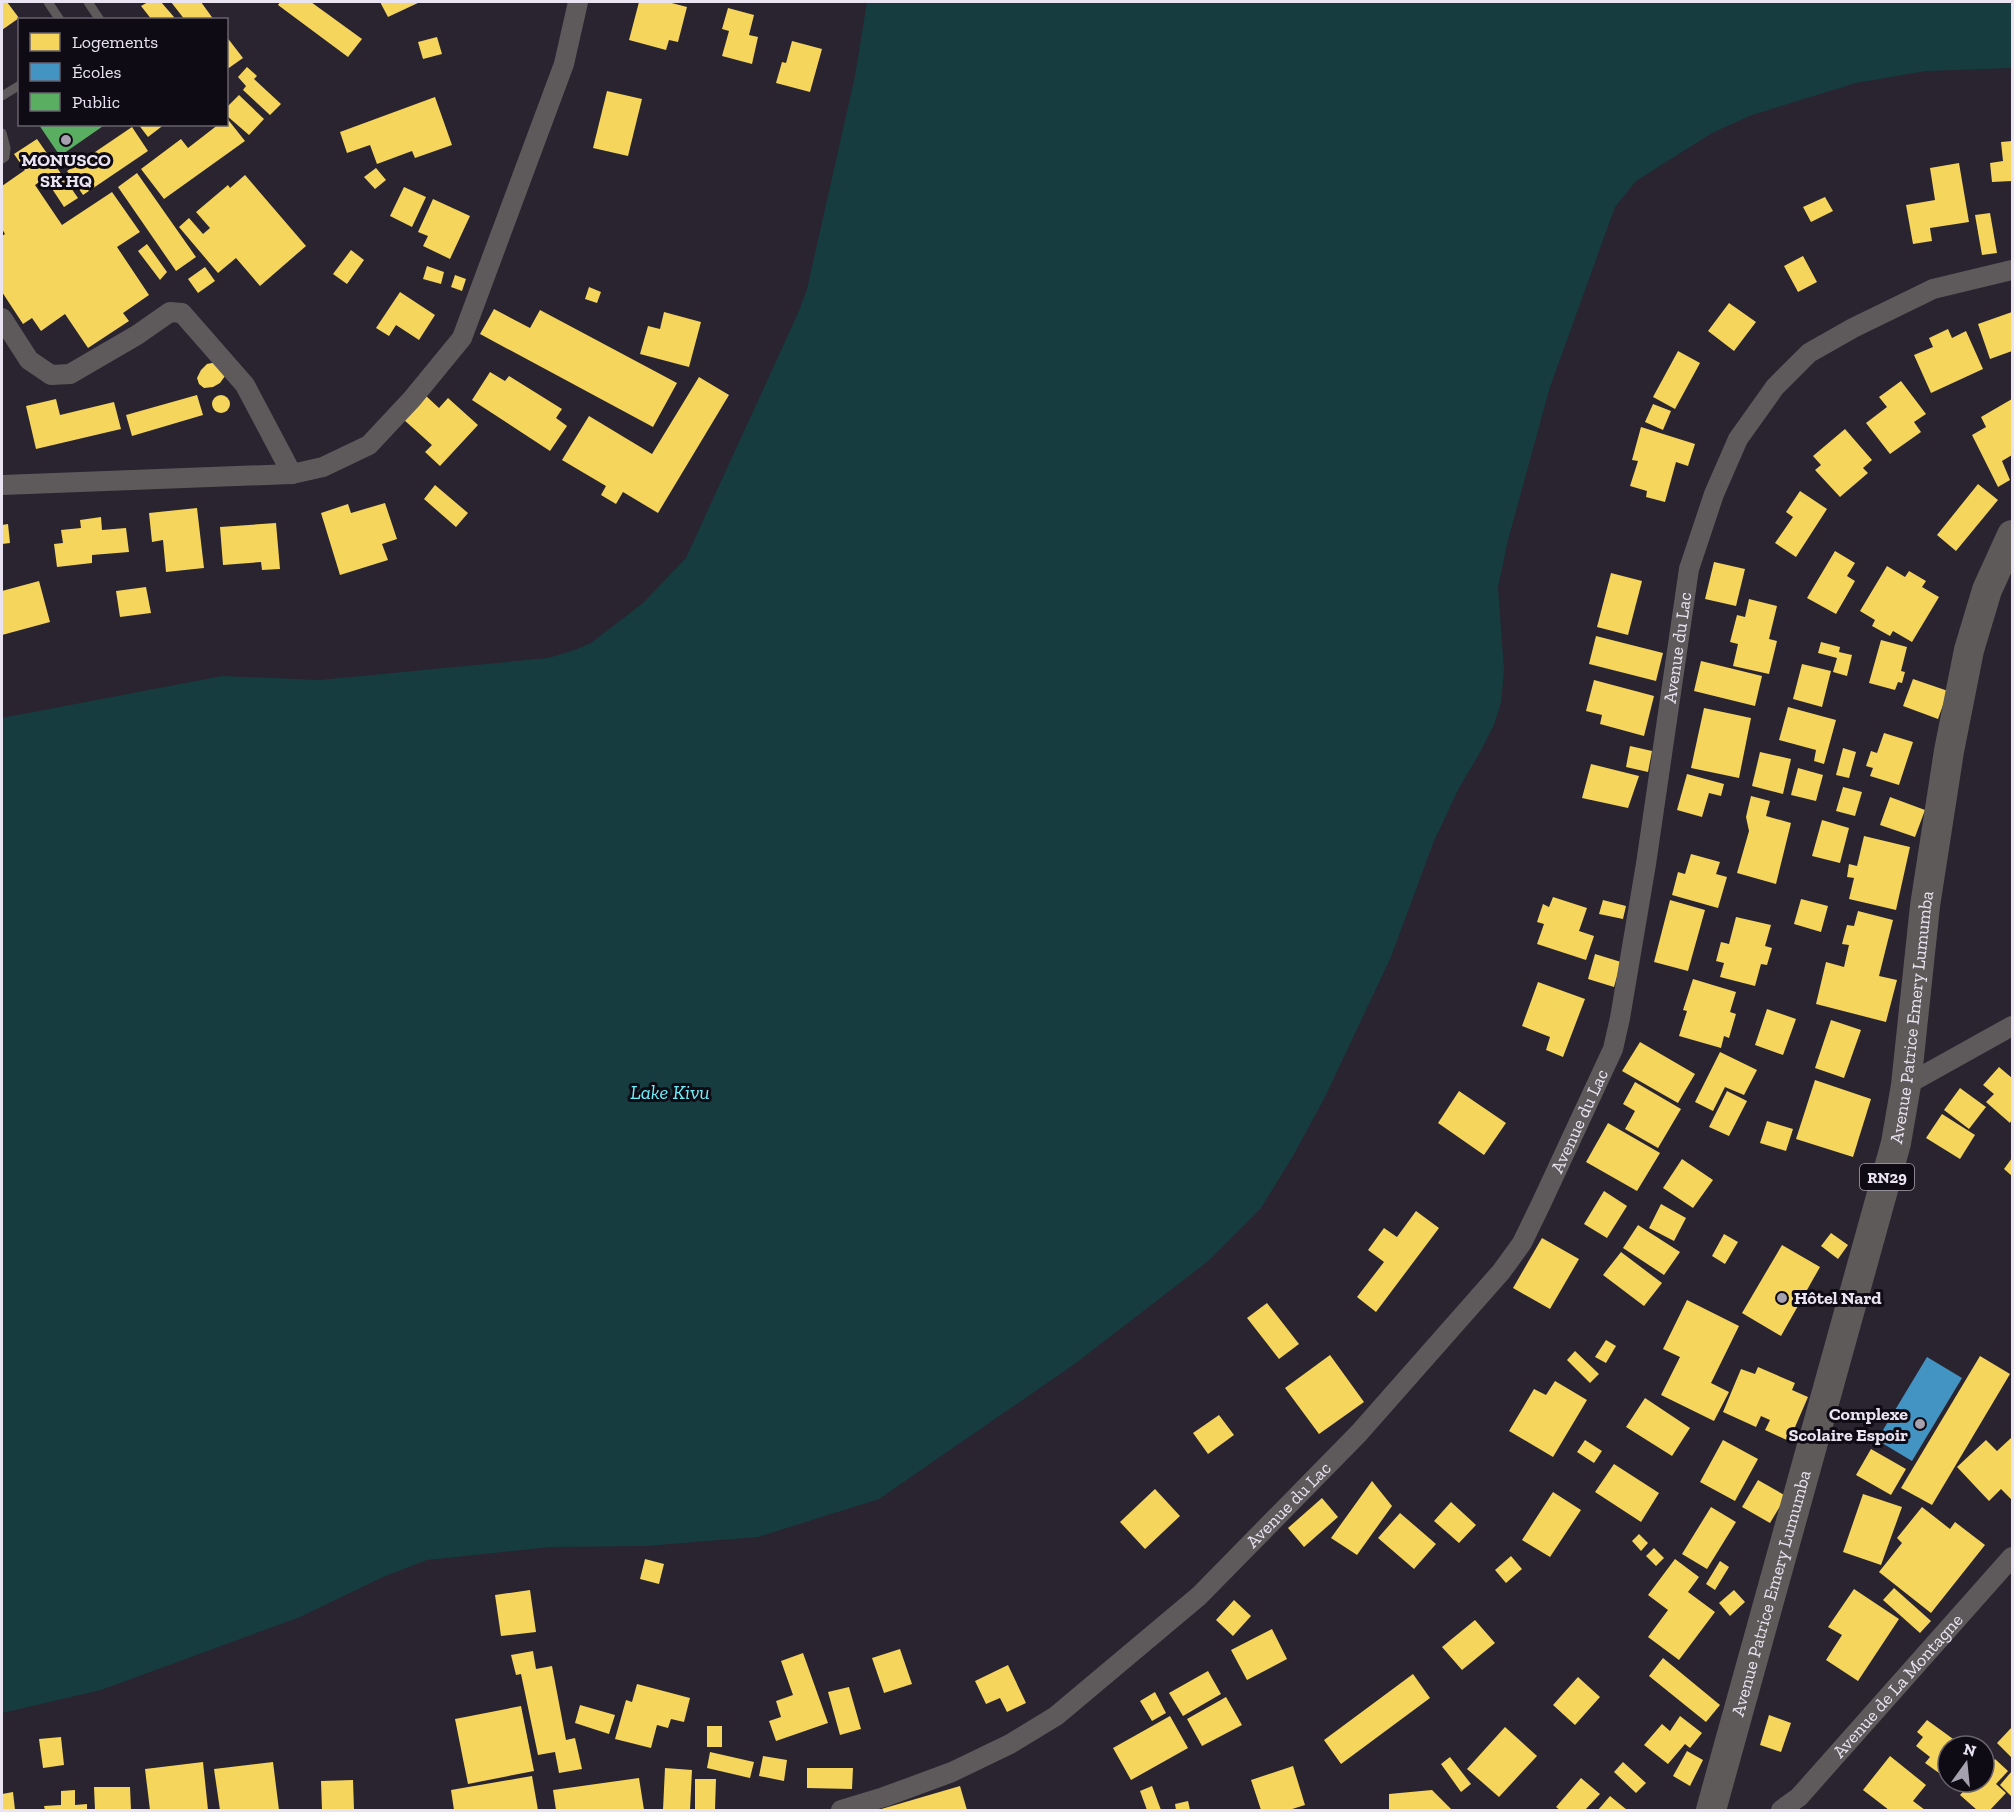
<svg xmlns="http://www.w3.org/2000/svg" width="2014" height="1812" font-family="'Zilla Slab',serif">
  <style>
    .water { fill: #163c40 }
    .homes { fill: #f6d55c }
    .schools { fill: #4393c3 }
    .public { fill: #5aae61 }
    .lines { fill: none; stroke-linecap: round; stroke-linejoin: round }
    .service { stroke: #5e5a5c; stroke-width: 9 }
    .minor { stroke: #5e5a5c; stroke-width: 20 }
    .primary { stroke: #5f5a5a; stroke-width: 30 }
    .poi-dot { fill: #a6a1ae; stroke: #0f0b14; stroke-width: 2 }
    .labels { text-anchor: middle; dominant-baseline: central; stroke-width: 6; stroke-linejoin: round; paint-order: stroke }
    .shield { fill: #0f0b14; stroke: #a8a3af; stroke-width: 1.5 }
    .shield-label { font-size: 16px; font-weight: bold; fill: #eae4f2 }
    .poi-label { font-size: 18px; font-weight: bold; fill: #eae4f2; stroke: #0f0b14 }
    .street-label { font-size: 18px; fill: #eae4f2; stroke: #0f0b14 }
    .water-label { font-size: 20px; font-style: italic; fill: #6cf0fb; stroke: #0f0b14 }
  </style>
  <rect width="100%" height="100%" fill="#29242f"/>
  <polygon class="water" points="867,2 2012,2 2012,68 1926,71 1856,83 1752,115 1712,133 1636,181 1615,207 1550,387 1508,540 1498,587 1504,671 1501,702 1494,725 1478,756 1459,788 1434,841 1391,957 1324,1099 1293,1156 1261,1208 1207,1262 1076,1363 879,1499 758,1537 646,1546 550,1547 427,1560 383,1577 300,1617 101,1690 2,1713 2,718 222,676 320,680 548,658 572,651 591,643 643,603 686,558 799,311 807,289 855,76"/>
  <g class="homes">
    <polygon points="2,2 7,2 19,18 2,30"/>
    <polygon points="148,2 161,2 174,17 171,20 152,20 141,6"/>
    <polygon points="171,2 201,2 214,20 185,20"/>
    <polygon points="280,2 311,2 362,39 348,57 278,5"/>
    <polygon points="380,2 420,2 388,17"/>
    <polygon points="639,2 668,2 687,7 678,42 669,40 666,50 629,40"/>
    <polygon points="728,8 754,15 749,35 758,37 752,64 722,56 729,31 722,29"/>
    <polygon points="226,36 243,58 226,70"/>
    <polygon points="437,37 442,54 423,59 418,42"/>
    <polygon points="792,41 822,49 810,92 776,83 782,62 786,63"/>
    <polygon points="247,67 257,76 254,79 281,104 270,115 243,90 246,86 238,77"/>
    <polygon points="607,91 642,99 628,156 593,148"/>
    <polygon points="239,95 264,119 249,135 226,115 226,108"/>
    <polygon points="435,97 452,145 415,158 412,151 377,164 370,145 347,153 340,132"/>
    <polygon points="226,117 245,141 164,199 141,169 181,139 188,148 219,124 226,124"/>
    <polygon points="138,124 165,124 148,137"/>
    <polygon points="132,127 148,151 83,195 67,171"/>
    <polygon points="37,139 78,198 64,207 45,178 35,185 62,225 112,192 140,232 117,247 149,295 123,313 129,321 88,348 65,314 41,331 32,318 23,324 2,292 2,236 5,234 2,229 2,186 25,170 14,154"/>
    <polygon points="2012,141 2012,181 1992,182 1990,163 2003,161 2001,142"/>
    <polygon points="1959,163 1969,222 1930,228 1932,241 1913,244 1906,205 1935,200 1930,168"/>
    <polygon points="376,168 386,180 375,189 364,177"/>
    <polygon points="137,173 196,257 176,271 118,187"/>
    <polygon points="245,175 306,246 260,286 236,258 218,273 179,227 189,218 203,234 210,228 196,212 228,185 230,188"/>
    <polygon points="404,187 426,197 412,227 390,216"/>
    <polygon points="1825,197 1833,211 1811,222 1803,207"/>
    <polygon points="433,199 470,216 450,259 423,246 428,236 418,232"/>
    <polygon points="1990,213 1997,253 1982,255 1975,215"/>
    <polygon points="147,244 167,272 160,280 138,251"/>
    <polygon points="351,250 364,260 347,284 333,274"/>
    <polygon points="1803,256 1817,282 1798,292 1784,266"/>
    <polygon points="427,266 444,272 441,284 423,279"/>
    <polygon points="205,267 215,281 198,293 188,279"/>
    <polygon points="455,275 466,279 462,291 451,287"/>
    <polygon points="589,287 601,292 597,303 585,299"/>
    <polygon points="400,292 435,315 419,340 396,325 389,336 376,328"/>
    <polygon points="1729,303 1756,322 1734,351 1708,331"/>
    <polygon points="494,309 530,328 540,310 677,383 653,427 480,334"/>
    <polygon points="664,312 701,322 689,367 640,354 648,326 660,329"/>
    <polygon points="2012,312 2012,351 1990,359 1978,324"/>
    <polygon points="1948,329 1952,338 1966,331 1983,369 1931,393 1914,355 1933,347 1929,338"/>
    <polygon points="1678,351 1700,363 1675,409 1653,397"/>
    <polygon points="217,362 225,376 220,383 213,387 204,388 199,384 197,378 201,370 207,364"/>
    <polygon points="490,372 505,381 509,376 562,409 556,418 567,426 550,451 472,400"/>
    <polygon points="699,377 729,395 658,513 623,492 616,504 601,495 606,486 562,460 589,416 652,454"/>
    <polygon points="1901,381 1926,414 1914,422 1921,432 1890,454 1866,423 1887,407 1879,397"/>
    <circle cx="221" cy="404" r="9"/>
    <polygon points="197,395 203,415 132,436 126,415"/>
    <polygon points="425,395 439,408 448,398 478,425 440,466 425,452 432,445 403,419"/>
    <polygon points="56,399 60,415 114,402 121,429 36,449 26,406"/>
    <polygon points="2012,399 2012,455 2002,461 2010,480 1998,487 1972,435 1986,427 1981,417"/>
    <polygon points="1653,404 1671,411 1663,430 1645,422"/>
    <polygon points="1641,427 1695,444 1688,466 1676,462 1665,502 1646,497 1647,491 1630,486 1638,461 1632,460"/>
    <polygon points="1845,429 1872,460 1863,468 1868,473 1840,497 1815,470 1821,465 1813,456"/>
    <polygon points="1978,484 1998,500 1956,551 1937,535"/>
    <polygon points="435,485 468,513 456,527 424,499"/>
    <polygon points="1800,491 1827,509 1796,557 1775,543 1793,517 1786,512"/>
    <polygon points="385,503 397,539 382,544 388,560 340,575 321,513 348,504 351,513"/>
    <polygon points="197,508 204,568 166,572 163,540 152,542 149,513"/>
    <polygon points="101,517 102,530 126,528 129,552 92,555 92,563 57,567 54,544 63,543 61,530 81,528 80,520"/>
    <polygon points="276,523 280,569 262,570 261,562 223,565 220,527"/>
    <polygon points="8,524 10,543 2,544 2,525"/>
    <polygon points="1835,551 1855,563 1847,576 1855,581 1836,614 1807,598"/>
    <polygon points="1714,562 1745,569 1736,606 1705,599"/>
    <polygon points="1887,566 1905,577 1909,571 1926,581 1922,587 1939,597 1912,642 1893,631 1890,636 1872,626 1875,620 1860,611"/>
    <polygon points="1611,573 1642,581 1628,635 1597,627"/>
    <polygon points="39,581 50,622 2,635 2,591"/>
    <polygon points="146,587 151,613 120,617 116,591"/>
    <polygon points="1749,599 1777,606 1769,639 1777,641 1769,674 1733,666 1738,644 1730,642 1737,615 1745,617"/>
    <polygon points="1596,636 1663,653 1656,681 1589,664"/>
    <polygon points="1881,640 1907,647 1901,671 1905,672 1902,683 1898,682 1895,690 1869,683"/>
    <polygon points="1821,642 1840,647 1839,652 1852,655 1847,676 1833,672 1837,658 1818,653"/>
    <polygon points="1701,661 1762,676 1755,706 1694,691"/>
    <polygon points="1802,664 1831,671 1822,707 1793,699"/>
    <polygon points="1913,679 1948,691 1938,719 1903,706"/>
    <polygon points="1594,680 1654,696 1644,736 1600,724 1602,715 1586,711"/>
    <polygon points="1788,707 1836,720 1824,764 1814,761 1816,750 1779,740"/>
    <polygon points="1704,708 1751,718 1739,778 1691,768"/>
    <polygon points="1884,733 1913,742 1899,785 1870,776 1873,768 1866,766 1871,751 1877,753"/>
    <polygon points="1630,746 1652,751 1648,772 1626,767"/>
    <polygon points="1843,748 1856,752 1849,778 1836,775"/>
    <polygon points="1760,752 1791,759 1783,794 1752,786"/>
    <polygon points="1591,764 1639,776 1628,808 1582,798"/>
    <polygon points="1798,768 1823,775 1816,801 1791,795"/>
    <polygon points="1687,774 1724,784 1721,796 1709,793 1702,817 1677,810"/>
    <polygon points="1843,787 1862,792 1855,816 1836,811"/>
    <polygon points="1751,796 1770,801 1766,816 1791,823 1776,884 1737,873 1749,831 1746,817"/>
    <polygon points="1890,797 1925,810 1915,837 1880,825"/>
    <polygon points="1822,820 1849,828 1840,863 1812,856"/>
    <polygon points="1864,836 1910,847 1896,910 1849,899 1854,878 1847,877 1849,864 1857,866"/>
    <polygon points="1691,854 1720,862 1716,874 1727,877 1718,908 1672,895 1678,872 1685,874"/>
    <polygon points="1553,897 1587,908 1579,931 1594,936 1586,960 1537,944 1544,924 1537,922 1543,904 1549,907"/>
    <polygon points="1801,899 1828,906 1821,932 1794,924"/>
    <polygon points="1603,900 1626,906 1623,919 1599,914"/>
    <polygon points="1670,900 1705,910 1688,971 1654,962"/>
    <polygon points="1858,911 1893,920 1879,976 1897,980 1886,1022 1816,1004 1826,962 1844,967 1849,945 1842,944 1847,925 1854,926"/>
    <polygon points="1736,917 1771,925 1765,946 1772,948 1767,965 1761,964 1755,986 1720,977 1724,963 1716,961 1721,942 1729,944"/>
    <polygon points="1595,954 1621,962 1614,987 1588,979"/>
    <polygon points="1693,979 1736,992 1730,1012 1736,1014 1729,1038 1724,1036 1721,1048 1679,1036 1687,1011 1683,1010"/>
    <polygon points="1538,982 1585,999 1563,1057 1546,1050 1550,1037 1522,1026"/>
    <polygon points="1767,1009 1796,1019 1783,1055 1755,1045"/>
    <polygon points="1831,1020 1861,1030 1844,1078 1815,1068"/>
    <polygon points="1640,1042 1695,1074 1678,1103 1622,1071"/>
    <polygon points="1720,1052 1757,1070 1744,1095 1725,1087 1713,1111 1695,1102"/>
    <polygon points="1999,1067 2012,1078 2012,1119 2010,1123 1986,1102 1994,1094 1983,1085"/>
    <polygon points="1815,1080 1871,1099 1853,1157 1796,1139"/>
    <polygon points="1635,1082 1681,1109 1658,1148 1625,1129 1635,1111 1623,1104"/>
    <polygon points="1960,1088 1986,1107 1969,1129 1944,1110"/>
    <polygon points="1459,1091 1506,1123 1484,1155 1438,1123"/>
    <polygon points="1727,1091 1747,1101 1729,1136 1709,1127"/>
    <polygon points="1942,1114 1975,1135 1960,1159 1926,1138"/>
    <polygon points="1767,1121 1793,1129 1786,1151 1760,1143"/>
    <polygon points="1608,1123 1660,1153 1637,1191 1586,1162"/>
    <polygon points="2012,1158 2012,1176 2004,1169"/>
    <polygon points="1682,1159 1713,1180 1693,1208 1663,1188"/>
    <polygon points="1604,1191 1627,1206 1607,1238 1584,1224"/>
    <polygon points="1661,1204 1686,1218 1674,1241 1649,1228"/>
    <polygon points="1416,1211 1439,1228 1376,1312 1357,1297 1384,1262 1368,1250 1384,1228 1397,1237"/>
    <polygon points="1638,1225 1680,1252 1664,1275 1623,1248"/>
    <polygon points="1831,1233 1848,1245 1838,1259 1821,1246"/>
    <polygon points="1724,1234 1738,1242 1725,1264 1712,1256"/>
    <polygon points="1542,1238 1579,1259 1550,1309 1513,1288"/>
    <polygon points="1782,1245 1820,1267 1781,1336 1742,1313"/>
    <polygon points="1621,1252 1662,1283 1644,1306 1603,1275"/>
    <polygon points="1687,1300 1739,1326 1711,1383 1729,1392 1714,1421 1661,1395 1680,1357 1663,1349"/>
    <polygon points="1267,1303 1299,1344 1279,1359 1247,1318"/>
    <polygon points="1606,1340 1616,1346 1606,1363 1595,1357"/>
    <polygon points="1575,1351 1599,1374 1590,1383 1567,1360"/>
    <polygon points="1330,1355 1364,1402 1319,1434 1285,1388"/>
    <polygon points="1980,1356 2010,1374 1932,1505 1901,1488"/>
    <polygon points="1758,1367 1795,1383 1792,1390 1808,1397 1789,1441 1765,1430 1770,1420 1761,1416 1756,1427 1723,1412 1741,1369 1755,1374"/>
    <polygon points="1555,1381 1587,1400 1553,1457 1509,1431 1534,1389 1546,1395"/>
    <polygon points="1645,1398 1690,1428 1672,1456 1626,1427"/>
    <polygon points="1219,1415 1234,1435 1208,1454 1193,1433"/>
    <polygon points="2011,1438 2012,1440 2012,1498 2011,1499 2001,1489 1989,1501 1957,1467 1986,1440 1997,1451"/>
    <polygon points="1585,1440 1602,1451 1594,1463 1577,1452"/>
    <polygon points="1723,1440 1758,1459 1735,1501 1700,1482"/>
    <polygon points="1871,1449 1906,1469 1891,1495 1856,1475"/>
    <polygon points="1614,1464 1659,1493 1641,1522 1595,1492"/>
    <polygon points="1758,1480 1786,1496 1770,1523 1742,1507"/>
    <polygon points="1372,1481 1392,1506 1357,1555 1331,1538"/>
    <polygon points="1155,1489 1180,1516 1145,1549 1120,1522"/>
    <polygon points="1553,1492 1581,1510 1550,1557 1522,1540"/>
    <polygon points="1863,1494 1902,1507 1881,1565 1843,1552"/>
    <polygon points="1322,1498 1338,1517 1304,1547 1288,1528"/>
    <polygon points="1451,1502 1476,1525 1459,1543 1434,1521"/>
    <polygon points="1711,1507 1736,1522 1707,1569 1682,1554"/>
    <polygon points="1922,1507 1950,1529 1955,1522 1985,1545 1931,1613 1879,1572 1902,1543 1897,1538"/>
    <polygon points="1400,1513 1436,1544 1414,1569 1378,1538"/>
    <polygon points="1639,1534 1648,1543 1641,1551 1632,1541"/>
    <polygon points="1654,1548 1664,1558 1656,1566 1646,1556"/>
    <polygon points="1511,1556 1522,1569 1506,1583 1495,1570"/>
    <polygon points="645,1559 664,1564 659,1584 640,1579"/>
    <polygon points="1675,1559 1699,1577 1688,1592 1715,1612 1679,1660 1648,1637 1668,1610 1648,1595"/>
    <polygon points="1720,1561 1729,1567 1715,1590 1706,1584"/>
    <polygon points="1894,1588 1931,1621 1920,1633 1883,1600"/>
    <polygon points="1854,1589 1899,1619 1858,1681 1826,1660 1842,1635 1828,1627"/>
    <polygon points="530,1590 536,1632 501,1636 495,1595"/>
    <polygon points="1734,1590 1745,1602 1730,1616 1719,1603"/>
    <polygon points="1234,1600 1251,1616 1233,1636 1216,1620"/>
    <polygon points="1475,1620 1495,1643 1462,1670 1442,1647"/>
    <polygon points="1272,1629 1287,1659 1247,1680 1231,1650"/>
    <polygon points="900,1649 912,1684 884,1693 872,1658"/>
    <polygon points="533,1651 536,1669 552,1666 566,1740 575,1738 582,1769 559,1773 555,1752 538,1755 521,1674 516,1675 511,1655"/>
    <polygon points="803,1653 828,1723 776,1741 769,1721 781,1717 776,1701 793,1695 781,1661"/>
    <polygon points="1663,1658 1720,1705 1706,1722 1649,1676"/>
    <polygon points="1008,1665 1026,1703 1007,1712 1000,1698 986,1704 975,1681"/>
    <polygon points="1208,1671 1221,1694 1183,1716 1169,1693"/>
    <polygon points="1413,1674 1430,1698 1341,1764 1324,1740"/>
    <polygon points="1578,1677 1600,1697 1575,1725 1553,1705"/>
    <polygon points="637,1684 690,1698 684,1722 671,1719 668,1728 657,1725 651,1748 615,1739 626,1700 632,1702"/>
    <polygon points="849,1687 861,1729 840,1735 828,1692"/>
    <polygon points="1155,1692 1166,1713 1152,1721 1140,1701"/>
    <polygon points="1226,1697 1242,1725 1202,1746 1187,1719"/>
    <polygon points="580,1705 615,1715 609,1734 575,1723"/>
    <polygon points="521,1706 534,1771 468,1784 455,1719"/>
    <polygon points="1769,1715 1791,1723 1781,1752 1760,1745"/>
    <polygon points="1170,1716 1188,1748 1131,1780 1113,1748"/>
    <polygon points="1680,1716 1702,1733 1690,1748 1685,1744 1668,1764 1644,1745 1662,1724 1670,1731"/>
    <polygon points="1927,1720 1960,1744 1959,1746 1948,1746 1948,1761 1939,1773 1925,1763 1930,1757 1916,1746 1923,1737 1917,1732"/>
    <rect x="707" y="1726" width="15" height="21"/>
    <polygon points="1505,1727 1537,1756 1499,1797 1467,1769"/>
    <polygon points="2012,1727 2012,1758 1997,1743"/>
    <polygon points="61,1737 64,1765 43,1768 39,1739"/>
    <polygon points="1687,1751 1703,1760 1690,1786 1673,1776"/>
    <polygon points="710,1752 754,1762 750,1778 707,1768"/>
    <polygon points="763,1756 787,1760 784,1781 759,1776"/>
    <polygon points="1890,1756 1926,1785 1913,1801 1925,1810 1889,1810 1863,1790"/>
    <polygon points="1984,1756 1992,1763 1995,1759 2008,1771 1996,1784 2006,1793 1990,1810 1977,1810 1960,1795 1970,1784 1967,1782 1984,1782"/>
    <polygon points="1450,1757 1471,1784 1461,1792 1441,1764"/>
    <polygon points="203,1762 208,1810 150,1810 145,1769"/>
    <polygon points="273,1762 279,1810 220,1810 214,1769"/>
    <polygon points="1623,1762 1646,1783 1636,1793 1614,1772"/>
    <polygon points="1293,1766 1305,1805 1289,1810 1261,1810 1251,1780"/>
    <polygon points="665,1768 692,1770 690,1810 663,1810"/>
    <polygon points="807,1768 853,1768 852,1789 807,1788"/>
    <polygon points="2012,1771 2012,1797 2000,1785"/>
    <polygon points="532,1776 538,1810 454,1810 451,1790"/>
    <polygon points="639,1778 644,1810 556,1810 553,1790"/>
    <polygon points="1581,1778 1600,1794 1585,1810 1560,1810 1556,1807"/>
    <polygon points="695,1779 716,1779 715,1809 695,1809"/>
    <polygon points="353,1780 354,1810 322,1810 321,1781"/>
    <polygon points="960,1786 967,1810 878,1810"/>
    <polygon points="1152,1786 1161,1810 1147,1810 1140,1791"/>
    <polygon points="94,1787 130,1787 131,1810 95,1810"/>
    <polygon points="75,1790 75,1805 87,1804 87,1810 45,1810 44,1806 61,1805 61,1791"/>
    <polygon points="1432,1790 1452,1810 1389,1810 1389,1794"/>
    <polygon points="13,1792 15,1810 2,1810 2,1794"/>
    <polygon points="1610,1796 1627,1810 1598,1810"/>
    <polygon points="1188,1801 1190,1810 1176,1810 1175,1804"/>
  </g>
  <polygon class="schools" points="1927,1357 1962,1378 1912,1461 1877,1440"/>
  <polygon class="public" points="41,124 106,124 60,156 39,125"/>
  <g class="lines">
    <g class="service">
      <polyline points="48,2 60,20"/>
      <polyline points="88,2 100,20"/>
      <polyline points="2,96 20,85"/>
      <polyline points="2,133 6,148 5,157 2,159"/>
    </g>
    <g class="minor">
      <polyline points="2,318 29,360 51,375 70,374 137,335 170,312 182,313 245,385 292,474"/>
      <polyline points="2,485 292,474 323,467 369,445 412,399 462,338 564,64 578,2"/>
      <polyline points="1906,1085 2012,1026"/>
      <path id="s1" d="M841,1810l43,-13 68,-25 58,-28 46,-28 143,-120 160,-163 142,-161 21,-29 18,-37 73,-157 7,-31 26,-154 43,-295 25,-75 24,-55 37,-52 34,-34 44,-25 80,-39 79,-19"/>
      <path id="s2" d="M1781,1810l18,-13 213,-240"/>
    </g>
    <path class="primary" id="s3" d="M1711,1810l185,-667 10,-58 19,-179 24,-155 20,-101 18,-60 25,-55"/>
  </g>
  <g class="poi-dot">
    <circle cx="66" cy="140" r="6"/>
    <circle cx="1782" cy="1298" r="6"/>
    <circle cx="1920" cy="1424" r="6"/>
  </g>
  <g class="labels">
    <rect class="shield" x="1860" y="1164" width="54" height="26" rx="4.5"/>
    <g class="shield-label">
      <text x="1887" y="1177">RN29</text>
    </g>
    <g class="poi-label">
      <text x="66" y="160">MONUSCO<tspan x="66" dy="21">SK HQ</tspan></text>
      <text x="1794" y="1298" text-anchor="start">Hôtel Nard</text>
      <text x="1908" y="1414" text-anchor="end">Complexe<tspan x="1908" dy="21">Scolaire Espoir</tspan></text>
    </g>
    <g class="street-label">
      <text stroke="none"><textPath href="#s1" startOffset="1522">Avenue du Lac</textPath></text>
      <text stroke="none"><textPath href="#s3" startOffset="819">Avenue Patrice Emery Lumumba</textPath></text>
      <text stroke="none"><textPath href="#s1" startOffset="1036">Avenue du Lac</textPath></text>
      <text stroke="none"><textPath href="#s1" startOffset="550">Avenue du Lac</textPath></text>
      <text stroke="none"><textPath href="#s3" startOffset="225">Avenue Patrice Emery Lumumba</textPath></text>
      <text stroke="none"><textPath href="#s2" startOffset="171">Avenue de La Montagne</textPath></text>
    </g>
    <g class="water-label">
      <text x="670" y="1092">Lake Kivu</text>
    </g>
  </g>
  <rect width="2014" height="1812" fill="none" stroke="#eae4f2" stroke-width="6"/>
  <rect x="18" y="18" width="210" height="108" fill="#0f0b14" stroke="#67626d" stroke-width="1.5"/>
  <rect x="30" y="33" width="30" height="18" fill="#f6d55c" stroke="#67626d" stroke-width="1.5"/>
  <text x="72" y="48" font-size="18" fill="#eae4f2">Logements</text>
  <rect x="30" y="63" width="30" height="18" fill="#4393c3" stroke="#67626d" stroke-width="1.5"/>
  <text x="72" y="78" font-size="18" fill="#eae4f2">Écoles</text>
  <rect x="30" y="93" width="30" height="18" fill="#5aae61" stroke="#67626d" stroke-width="1.5"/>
  <text x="72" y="108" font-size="18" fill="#eae4f2">Public</text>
  <g transform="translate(1966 1764) rotate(15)"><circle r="28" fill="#0f0b14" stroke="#67626d" stroke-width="1.5"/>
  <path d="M0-4.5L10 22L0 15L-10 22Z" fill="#a6a1ae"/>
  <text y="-9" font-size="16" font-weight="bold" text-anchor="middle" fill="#eae4f2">N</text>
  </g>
</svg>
